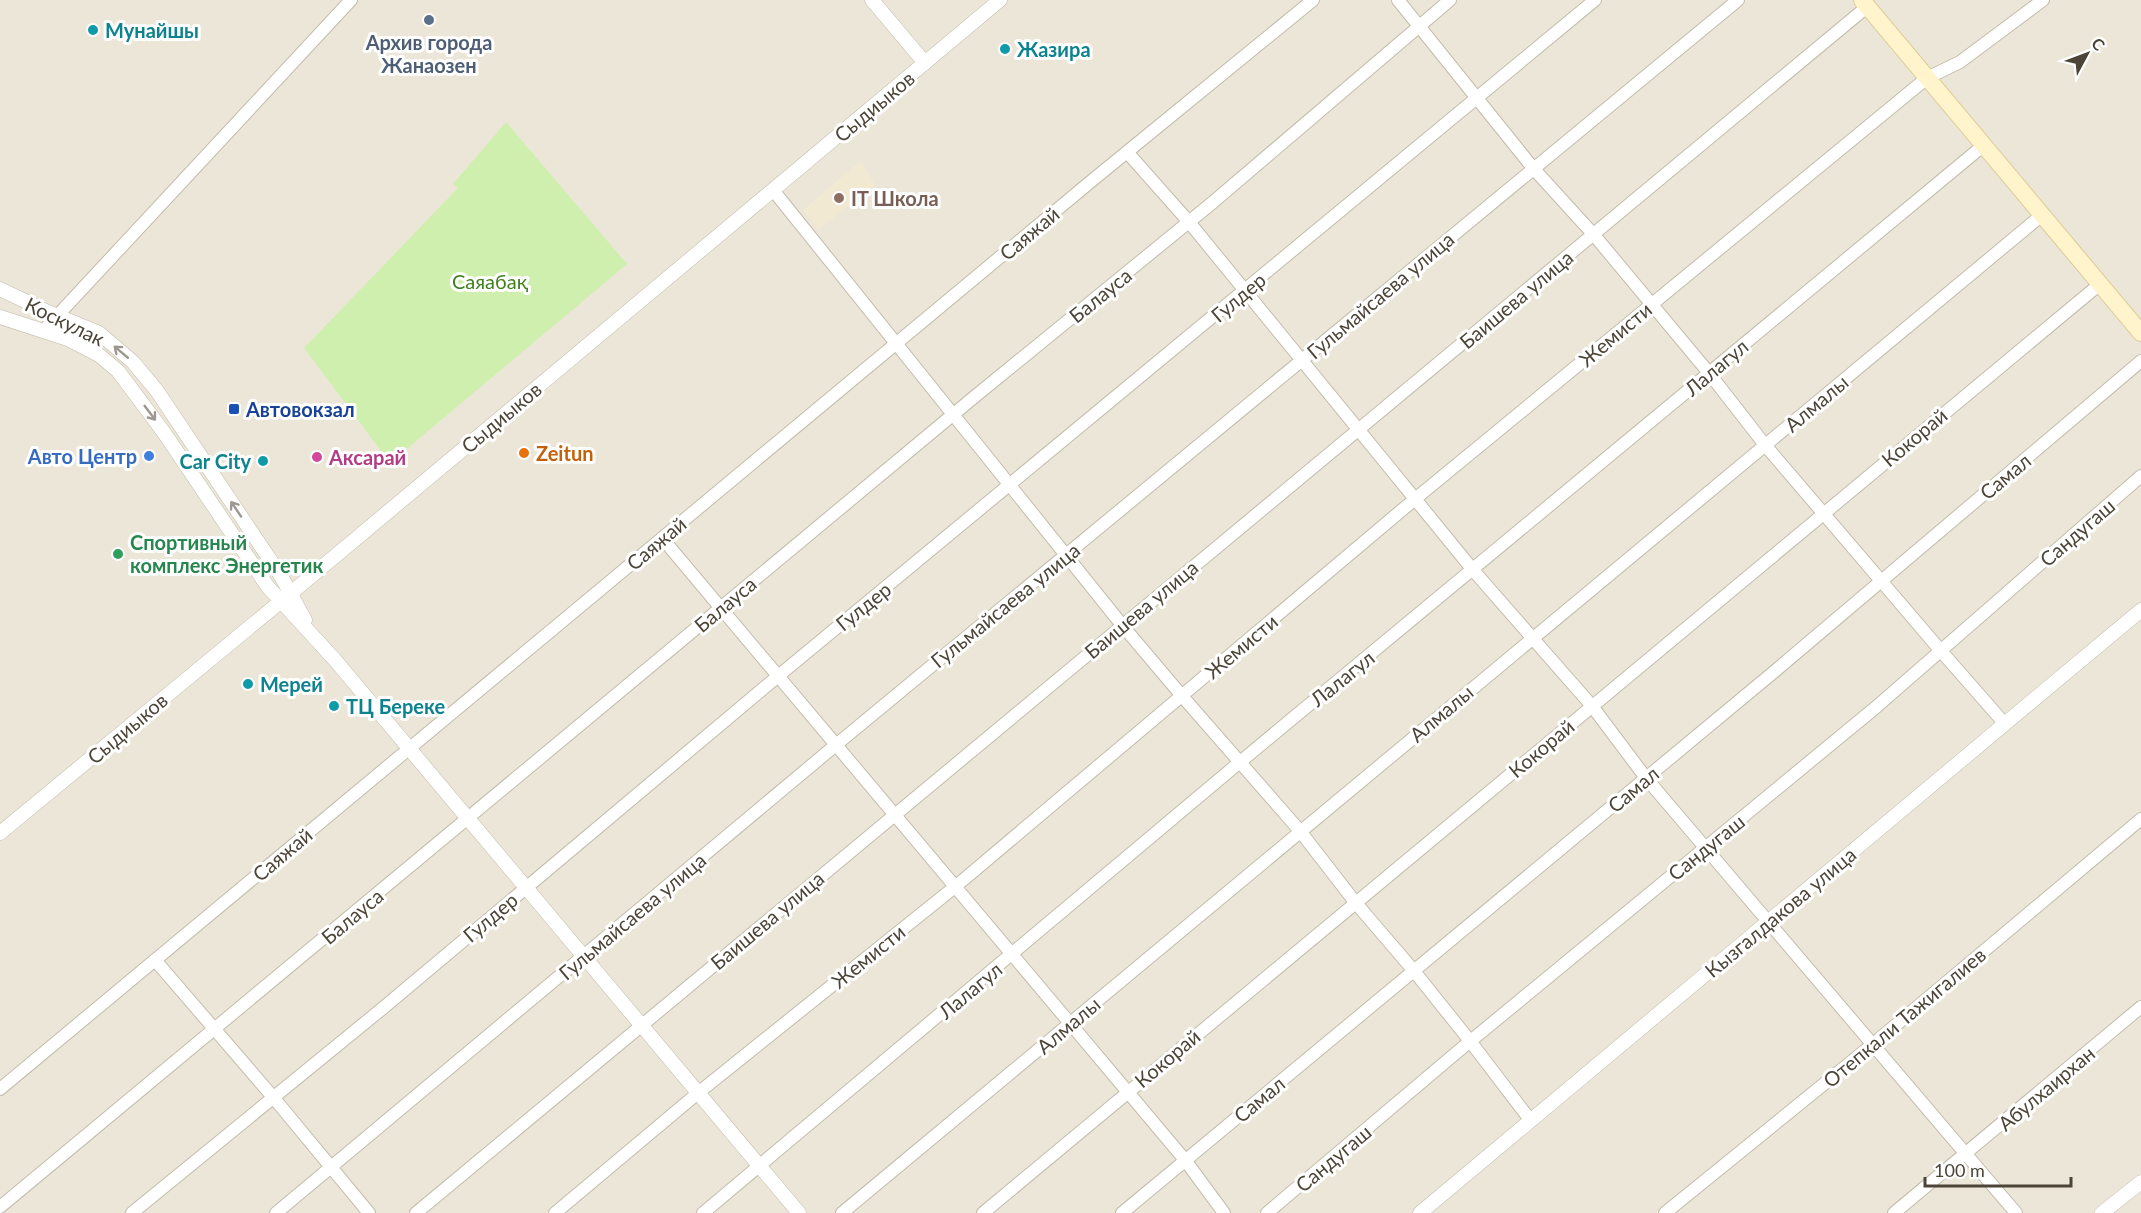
<svg xmlns="http://www.w3.org/2000/svg" width="2141" height="1213" font-family="Lato,sans-serif">
  <style>
    .residential { fill: #ebe6d7 }
    .education { fill: #f1e9d2 }
    .green { fill: #cfefae }
    .lines { fill: none; stroke-linecap: round; stroke-linejoin: round }
    .minor-casing { stroke: #c3bcab; stroke-width: 14 }
    .tertiary-casing { stroke: #c3bcab; stroke-width: 15 }
    .secondary-casing { stroke: #dccb95; stroke-width: 18 }
    .minor { stroke: #fff; stroke-width: 12 }
    .tertiary { stroke: #fff; stroke-width: 14 }
    .secondary { stroke: #fff4cb; stroke-width: 16 }
    .oneway { stroke: #9d9891 }
    .service-dot { fill: #5c6f8a; stroke: #fff; stroke-width: 2 }
    .culture-dot { fill: #0f9aa8; stroke: #fff; stroke-width: 2 }
    .education-dot { fill: #8d6e63; stroke: #fff; stroke-width: 2 }
    .transit-dot { fill: #1a4fb4; stroke: #fff; stroke-width: 2 }
    .food-dot { fill: #e8710a; stroke: #fff; stroke-width: 2 }
    .shop-dot { fill: #3f7fe0; stroke: #fff; stroke-width: 2 }
    .hotel-dot { fill: #d1479c; stroke: #fff; stroke-width: 2 }
    .leisure-dot { fill: #2e9e5b; stroke: #fff; stroke-width: 2 }
    .labels { text-anchor: middle; dominant-baseline: central; stroke-width: 6; stroke-linejoin: round; paint-order: stroke }
    .culture-label { font-size: 20px; font-weight: bold; fill: #0d838f; stroke: #fff; text-anchor: start }
    .service-label { font-size: 20px; font-weight: bold; fill: #4e5e75; stroke: #fff }
    .street-label { font-size: 20px; fill: #4c4437; stroke: #fff }
    .education-label { font-size: 20px; font-weight: bold; fill: #785e54; stroke: #fff; text-anchor: start }
    .park-label { font-size: 20px; fill: #418020; stroke: #fff }
    .transit-label { font-size: 20px; font-weight: bold; fill: #164399; stroke: #fff; text-anchor: start }
    .food-label { font-size: 20px; font-weight: bold; fill: #c56008; stroke: #fff; text-anchor: start }
    .shop-label { font-size: 20px; font-weight: bold; fill: #366cbe; stroke: #fff; text-anchor: end }
    .hotel-label { font-size: 20px; font-weight: bold; fill: #b23c85; stroke: #fff; text-anchor: start }
    .leisure-label { font-size: 20px; font-weight: bold; fill: #27864d; stroke: #fff; text-anchor: start }
  </style>
  <rect width="100%" height="100%" fill="#f6f3ea"/>
  <rect class="residential" x="0" y="0" width="2141" height="1213"/>
  <polygon class="education" points="861,160 875,185 818,230 803,210"/>
  <polygon class="green" points="506,122 627,264 390,463 304,348 458,188 453,184"/>
  <g class="lines">
    <defs>
      <g id="minor">
        <polyline points="1398,0 1533,168 1594,235 1709,373 1765,445 1941,651 2005,724"/>
        <polyline points="1127,152 1189,222 1473,570 1592,706 1646,778 2016,1213"/>
        <polyline points="773,190 1122,625 1182,696 1300,831 1355,902 1414,971 1470,1041 1531,1121"/>
        <polyline points="44,330 351,0"/>
        <polyline points="662,538 1185,1160 1224,1213"/>
        <polyline points="155,960 273,1097 369,1213"/>
        <polyline points="0,1089 1089,183 1313,0"/>
        <polyline points="0,1207 973,398 1212,203 1450,0"/>
        <polyline points="132,1213 383,1008 777,677 1595,0"/>
        <polyline points="276,1213 837,744 1738,0"/>
        <polyline points="416,1213 1868,6"/>
        <polyline points="555,1213 698,1093 956,886 1415,499 1927,78 1960,62 2043,0"/>
        <polyline points="703,1213 1240,762 1984,145"/>
        <polyline points="842,1213 2042,215"/>
        <polyline points="983,1213 2100,284"/>
        <polyline points="1122,1213 1775,671 2141,361"/>
        <polyline points="1267,1213 1456,1053 1875,708 2141,476"/>
        <polyline points="1665,1213 1872,1045 2141,819"/>
        <polyline points="1894,1213 2141,1007"/>
      </g>
      <g id="tertiary">
        <polyline points="872,0 925,63"/>
        <polyline points="0,289 48,312 99,333 133,362 157,391 281,576 305,620"/>
        <polyline points="0,317 68,339 99,355 118,371 165,434 268,587 335,660 799,1213"/>
        <polyline points="0,833 291,593 1000,0"/>
        <polyline points="1420,1213 2141,610"/>
        <polyline points="2102,1213 2141,1182"/>
      </g>
      <polyline id="secondary" points="1862,0 2141,333"/>
    </defs>
    <use href="#minor" class="minor-casing"/>
    <use href="#tertiary" class="tertiary-casing"/>
    <use href="#secondary" class="secondary-casing"/>
    <use href="#minor" class="minor"/>
    <use href="#tertiary" class="tertiary"/>
    <use href="#secondary" class="secondary"/>
  </g>
  <defs><path id="oneway-shaft" d="M-6 0H5M1.5-3L5.5 0L1.5 3" fill="none" stroke-width="1.6" stroke-linecap="round" stroke-linejoin="round" transform="scale(1.5)"/></defs>
  <g class="oneway">
    <use href="#oneway-shaft" transform="translate(121 352) rotate(-140)"/>
    <use href="#oneway-shaft" transform="translate(150 413) rotate(53)"/>
    <use href="#oneway-shaft" transform="translate(236 509) rotate(-124)"/>
  </g>
  <circle class="service-dot" cx="429" cy="20" r="6"/>
  <g class="culture-dot">
    <circle cx="93" cy="30" r="6"/>
    <circle cx="1005" cy="49" r="6"/>
    <circle cx="263" cy="461" r="6"/>
    <circle cx="248" cy="684" r="6"/>
    <circle cx="334" cy="706" r="6"/>
  </g>
  <circle class="education-dot" cx="839" cy="198" r="6"/>
  <rect class="transit-dot" x="228" y="403" width="12" height="12" rx="3"/>
  <circle class="food-dot" cx="524" cy="453" r="6"/>
  <circle class="shop-dot" cx="149" cy="456" r="6"/>
  <circle class="hotel-dot" cx="317" cy="457" r="6"/>
  <circle class="leisure-dot" cx="118" cy="554" r="6"/>
  <g class="labels">
    <g class="culture-label">
      <text x="105" y="30">Мунайшы</text>
      <text x="1017" y="49">Жазира</text>
      <text x="251" y="461" text-anchor="end">Car City</text>
      <text x="260" y="684">Мерей</text>
      <text x="346" y="706">ТЦ Береке</text>
    </g>
    <g class="service-label">
      <text x="429" y="42">Архив города<tspan x="429" dy="23">Жанаозен</tspan></text>
    </g>
    <g class="street-label">
      <text transform="translate(874 106) rotate(-40)">Сыдиыков</text>
      <text transform="translate(1029 233) rotate(-40)">Саяжай</text>
      <text transform="translate(1100 295) rotate(-39)">Балауса</text>
      <text transform="translate(1380 295) rotate(-40)">Гульмайсаева улица</text>
      <text transform="translate(1238 297) rotate(-40)">Гулдер</text>
      <text transform="translate(1516 299) rotate(-40)">Баишева улица</text>
      <text transform="translate(65 321) rotate(26)">Коскулак</text>
      <text transform="translate(1615 334) rotate(-40)">Жемисти</text>
      <text transform="translate(1716 367) rotate(-40)">Лалагул</text>
      <text transform="translate(1816 403) rotate(-40)">Алмалы</text>
      <text transform="translate(501 417) rotate(-40)">Сыдиыков</text>
      <text transform="translate(1914 437) rotate(-40)">Кокорай</text>
      <text transform="translate(2005 476) rotate(-40)">Самал</text>
      <text transform="translate(2077 532) rotate(-41)">Сандугаш</text>
      <text transform="translate(656 543) rotate(-40)">Саяжай</text>
      <text transform="translate(725 604) rotate(-40)">Балауса</text>
      <text transform="translate(1005 605) rotate(-39)">Гульмайсаева улица</text>
      <text transform="translate(863 606) rotate(-39)">Гулдер</text>
      <text transform="translate(1141 609) rotate(-40)">Баишева улица</text>
      <text transform="translate(1241 646) rotate(-40)">Жемисти</text>
      <text transform="translate(1342 678) rotate(-39)">Лалагул</text>
      <text transform="translate(1441 713) rotate(-40)">Алмалы</text>
      <text transform="translate(127 728) rotate(-40)">Сыдиыков</text>
      <text transform="translate(1541 748) rotate(-40)">Кокорай</text>
      <text transform="translate(1633 789) rotate(-40)">Самал</text>
      <text transform="translate(1706 847) rotate(-39)">Сандугаш</text>
      <text transform="translate(282 854) rotate(-40)">Саяжай</text>
      <text transform="translate(1780 912) rotate(-40)">Кызгалдакова улица</text>
      <text transform="translate(352 916) rotate(-40)">Балауса</text>
      <text transform="translate(632 916) rotate(-40)">Гульмайсаева улица</text>
      <text transform="translate(490 917) rotate(-40)">Гулдер</text>
      <text transform="translate(767 920) rotate(-40)">Баишева улица</text>
      <text transform="translate(868 956) rotate(-39)">Жемисти</text>
      <text transform="translate(970 990) rotate(-40)">Лалагул</text>
      <text transform="translate(1904 1017) rotate(-40)">Отепкали Тажигалиев</text>
      <text transform="translate(1068 1025) rotate(-40)">Алмалы</text>
      <text transform="translate(1167 1058) rotate(-40)">Кокорай</text>
      <text transform="translate(2046 1088) rotate(-40)">Абулхаирхан</text>
      <text transform="translate(1259 1099) rotate(-40)">Самал</text>
      <text transform="translate(1333 1158) rotate(-40)">Сандугаш</text>
    </g>
    <g class="education-label">
      <text x="851" y="198">IT Школа</text>
    </g>
    <g class="park-label">
      <text x="490" y="281">Саяабақ</text>
    </g>
    <g class="transit-label">
      <text x="246" y="409">Автовокзал</text>
    </g>
    <g class="food-label">
      <text x="536" y="453">Zeitun</text>
    </g>
    <g class="shop-label">
      <text x="137" y="456">Авто Центр</text>
    </g>
    <g class="hotel-label">
      <text x="329" y="457">Аксарай</text>
    </g>
    <g class="leisure-label">
      <text x="130" y="542">Спортивный<tspan x="130" dy="23">комплекс Энергетик</tspan></text>
    </g>
  </g>
  <g transform="translate(2087 54) rotate(49)" stroke="#ffffff" stroke-width="4.5" paint-order="stroke">
  <path d="M0-4.5L10 22L0 15L-10 22Z" fill="#4c4437"/>
  <text y="-9" font-size="16" font-weight="bold" text-anchor="middle" fill="#4c4437">С</text>
  </g>
  <path d="M1925 1177v9h146v-9" fill="none" stroke="#4c4437" stroke-width="3"/>
  <text x="1934" y="1177" font-size="18" fill="#4c4437" stroke="#ffffff" stroke-width="4.5" paint-order="stroke">100 m</text>
</svg>
